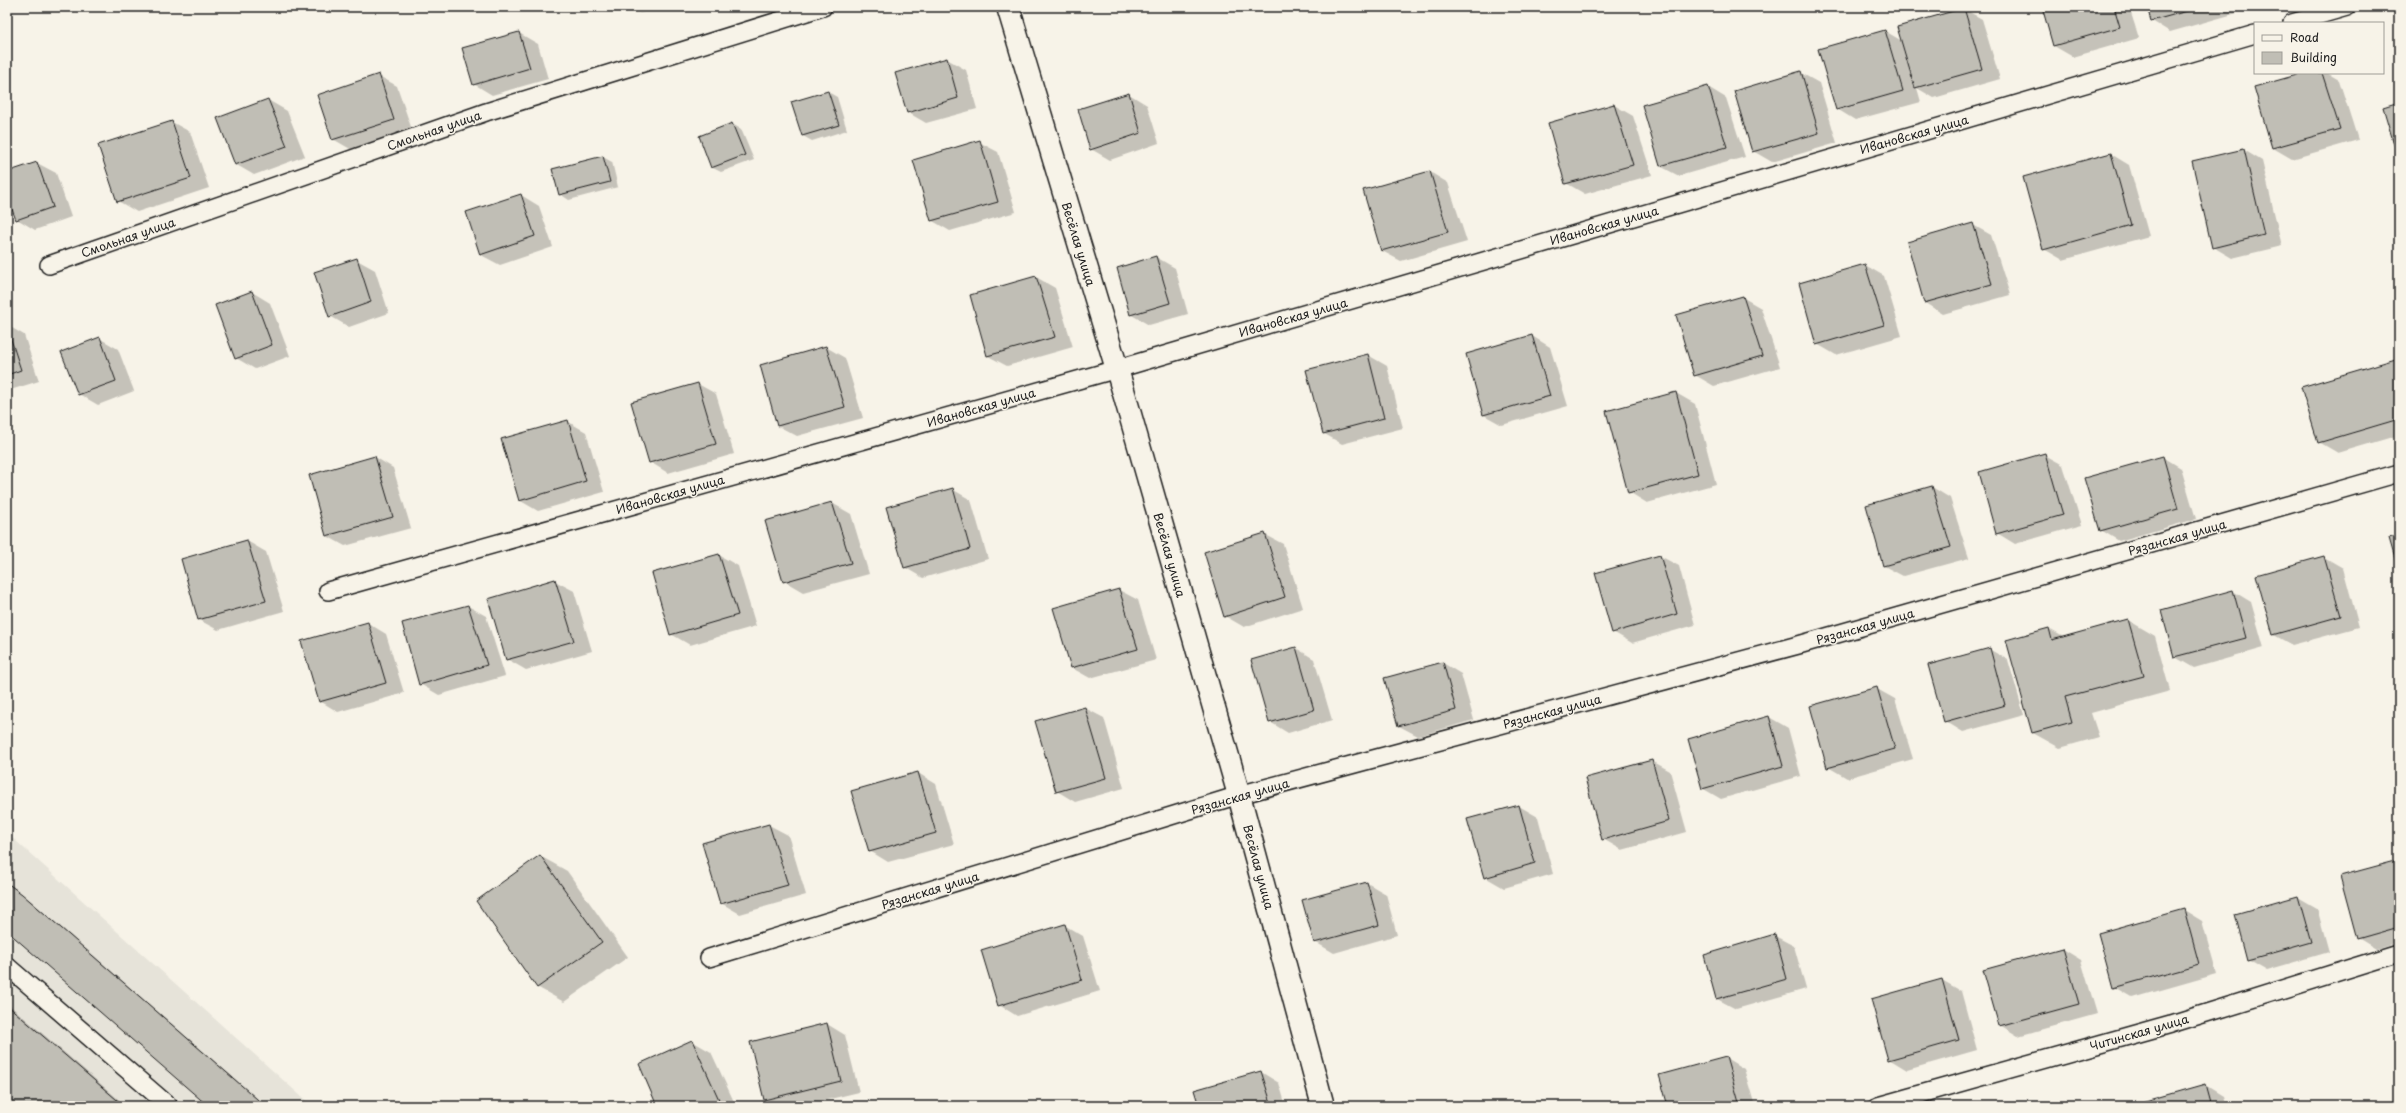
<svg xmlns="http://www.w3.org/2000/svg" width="2406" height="1113" font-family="'Playpen Sans',sans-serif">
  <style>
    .built { fill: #e6e3d9 }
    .shadow { fill: #0003 }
    .building { fill: #c0beb5; stroke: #1c1c1c }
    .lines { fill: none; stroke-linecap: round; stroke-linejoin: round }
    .lane-casing { stroke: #1c1c1c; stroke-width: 20 }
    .street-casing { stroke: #1c1c1c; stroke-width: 25 }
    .lane { stroke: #f7f3e8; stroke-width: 17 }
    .street { stroke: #f7f3e8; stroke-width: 22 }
    .labels { text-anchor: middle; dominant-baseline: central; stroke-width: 3; stroke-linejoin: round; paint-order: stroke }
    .street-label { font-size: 12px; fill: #1c1c1c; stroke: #f7f3e8 }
  </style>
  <rect width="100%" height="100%" fill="#f7f3e8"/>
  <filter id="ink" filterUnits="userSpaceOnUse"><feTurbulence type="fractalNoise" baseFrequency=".025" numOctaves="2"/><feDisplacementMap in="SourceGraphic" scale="8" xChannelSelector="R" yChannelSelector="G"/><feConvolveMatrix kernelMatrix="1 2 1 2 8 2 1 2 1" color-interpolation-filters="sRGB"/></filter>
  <g filter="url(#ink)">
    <polygon class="built" points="7,833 312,1106 7,1106"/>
    <g class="shadow">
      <polygon points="630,7 664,7 640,13"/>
      <polygon points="771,7 807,7 785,15"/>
      <polygon points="2043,7 2129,7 2139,38 2073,57 2054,46"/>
      <polygon points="2148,7 2235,7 2237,13 2170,32 2152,21"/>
      <polygon points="1964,9 1982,19 2000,79 1934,98 1917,88 1921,102 1855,120 1837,109 1885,31 1902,41"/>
      <polygon points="519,33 538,44 548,79 492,95 474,84"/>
      <polygon points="947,59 966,70 977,109 926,123 907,112"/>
      <polygon points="1801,73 1819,83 1837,143 1772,162 1753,151"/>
      <polygon points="2308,73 2327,73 2339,80 2358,140 2292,159 2273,148 2256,88"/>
      <polygon points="379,76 397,86 412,130 352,150 333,139"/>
      <polygon points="1708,87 1726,98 1745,157 1679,176 1660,166"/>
      <polygon points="828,92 837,97 847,130 812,141 803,136"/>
      <polygon points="1129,94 1147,105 1159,143 1110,160 1091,149"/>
      <polygon points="268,100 287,111 305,156 254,175 235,164"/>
      <polygon points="1614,105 1633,116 1652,175 1585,194 1566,183"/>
      <polygon points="172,122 190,132 209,188 137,212 118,201"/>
      <polygon points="732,124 741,129 754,160 721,172 711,167"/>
      <polygon points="979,142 998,152 1016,212 950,231 931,220"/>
      <polygon points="2244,150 2262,161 2282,246 2232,258 2213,247"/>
      <polygon points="2111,154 2129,165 2149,236 2063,260 2044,249"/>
      <polygon points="603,157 612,162 618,187 569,200 560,194"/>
      <polygon points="37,163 56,173 71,217 35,230 17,219 7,193 7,173"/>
      <polygon points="1430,172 1448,183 1467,242 1401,261 1382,251"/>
      <polygon points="521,195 539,206 553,247 500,265 481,255"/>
      <polygon points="1973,225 1991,235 2010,295 1943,314 1925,303"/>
      <polygon points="1156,257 1175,268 1188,314 1149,325 1130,314"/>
      <polygon points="357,260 375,270 389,313 349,327 330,316"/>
      <polygon points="1865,265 1884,276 1902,336 1836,355 1817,344"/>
      <polygon points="1036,277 1055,288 1073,347 1007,366 988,356"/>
      <polygon points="252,292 270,303 290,356 255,369 236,358"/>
      <polygon points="1742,297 1761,308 1780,367 1714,386 1695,375"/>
      <polygon points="7,325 24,335 39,381 7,391"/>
      <polygon points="1532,336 1550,347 1568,406 1502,425 1484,415"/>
      <polygon points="99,338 118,349 134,391 98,405 79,394"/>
      <polygon points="826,347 845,358 863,418 797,436 778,426"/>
      <polygon points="1368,355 1387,366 1403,428 1342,444 1323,433"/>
      <polygon points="2399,359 2399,435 2338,453 2319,442"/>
      <polygon points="698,384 716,394 734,454 668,473 650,462"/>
      <polygon points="1676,393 1695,404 1716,484 1647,503 1629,492"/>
      <polygon points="567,421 586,432 604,492 538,511 519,500"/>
      <polygon points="2045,455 2063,465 2082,525 2015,544 1997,533"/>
      <polygon points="375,457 393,468 411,528 345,546 327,536"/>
      <polygon points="2163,457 2181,468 2196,519 2119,541 2101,530"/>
      <polygon points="1932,487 1950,498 1969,558 1903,576 1884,566 1867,506"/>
      <polygon points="952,489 971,500 988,559 923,578 904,567"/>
      <polygon points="832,503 851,514 869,574 803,592 784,581"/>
      <polygon points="1264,534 1283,544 1303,608 1244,627 1225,616"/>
      <polygon points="247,541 266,552 284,611 218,630 199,620"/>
      <polygon points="719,555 738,566 756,626 690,645 671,634"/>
      <polygon points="1660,556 1679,566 1695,625 1632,643 1613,632 1596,574"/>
      <polygon points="2324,557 2343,568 2359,627 2292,645 2274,635"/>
      <polygon points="555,581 574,591 592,651 526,670 507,659"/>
      <polygon points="1119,590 1138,600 1156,660 1090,678 1072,668"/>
      <polygon points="2233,591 2251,602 2264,648 2194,668 2175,657 2163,611"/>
      <polygon points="468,606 486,616 505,676 439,695 420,684"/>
      <polygon points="2128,620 2155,636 2170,691 2091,713 2099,737 2060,748 2033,733 2049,629 2065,638"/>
      <polygon points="368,623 386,634 404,693 338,712 320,701"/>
      <polygon points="1296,648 1314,659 1332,720 1288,733 1270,722"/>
      <polygon points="1989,649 2008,660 2024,715 1963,732 1945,721"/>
      <polygon points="1443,663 1461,674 1474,720 1418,736 1399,726"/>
      <polygon points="1877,689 1895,699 1913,759 1847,778 1828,767"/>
      <polygon points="1085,708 1104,718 1124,788 1075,802 1057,791"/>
      <polygon points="1769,717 1788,728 1801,776 1721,799 1702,788"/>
      <polygon points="1652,761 1670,771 1687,832 1622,850 1603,839"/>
      <polygon points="918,773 936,784 954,844 888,862 870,851"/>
      <polygon points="1519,806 1538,817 1553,874 1504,888 1485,877"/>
      <polygon points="769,825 788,835 806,895 740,914 721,903"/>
      <polygon points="540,856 567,871 628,957 564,1002 537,987"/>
      <polygon points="2399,861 2399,942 2376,949 2358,938"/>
      <polygon points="7,882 31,901 266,1106 210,1106 7,929"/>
      <polygon points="1367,883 1386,894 1397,935 1334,953 1315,942"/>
      <polygon points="2298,897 2317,908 2329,952 2267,970 2248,959"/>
      <polygon points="2184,910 2202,921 2217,974 2133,998 2114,987"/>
      <polygon points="1064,925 1083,936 1100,991 1017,1016 999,1005"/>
      <polygon points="1775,936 1794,946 1806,989 1736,1009 1717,999"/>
      <polygon points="2063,949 2081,960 2097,1014 2018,1036 2000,1025"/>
      <polygon points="1942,980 1961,991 1977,1050 1907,1070 1889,1059"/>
      <polygon points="7,1003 126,1106 7,1106"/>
      <polygon points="827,1024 845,1035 859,1092 801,1106 777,1106 765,1099"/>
      <polygon points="692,1041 711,1052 736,1106 659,1106"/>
      <polygon points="1726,1058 1744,1069 1755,1106 1669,1106"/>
      <polygon points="1261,1072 1279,1083 1286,1106 1200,1106"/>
      <polygon points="2205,1085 2223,1096 2226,1106 2140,1106"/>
    </g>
    <g class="building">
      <polygon points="2042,7 2114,7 2120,27 2053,46"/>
      <polygon points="2147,7 2202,7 2151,21"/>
      <polygon points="1964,8 1982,69 1915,88 1897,27"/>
      <polygon points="1885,30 1903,91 1836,110 1818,49"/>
      <polygon points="519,32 530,68 473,85 462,48"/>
      <polygon points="947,58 958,98 907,113 895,73"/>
      <polygon points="1801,71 1819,133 1752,152 1734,91"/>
      <polygon points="2304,73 2322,73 2340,129 2272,148 2254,87"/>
      <polygon points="379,74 394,120 332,140 317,95"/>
      <polygon points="1708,86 1727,147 1660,166 1642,105"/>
      <polygon points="828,91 839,125 802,136 791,102"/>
      <polygon points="1129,93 1141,133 1090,150 1078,109"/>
      <polygon points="268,99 287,146 235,165 217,118"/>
      <polygon points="2399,102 2399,161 2383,107"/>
      <polygon points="1614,104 1633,165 1565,184 1548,123"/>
      <polygon points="172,121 191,178 117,202 98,145"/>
      <polygon points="732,123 745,155 711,168 699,136"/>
      <polygon points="980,140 998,202 931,221 913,160"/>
      <polygon points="2244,149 2264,235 2212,248 2192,161"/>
      <polygon points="2111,153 2131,225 2043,250 2023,177"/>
      <polygon points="603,156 610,182 559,195 552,169"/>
      <polygon points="37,162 53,207 16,220 7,196 7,172"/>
      <polygon points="1430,171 1448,232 1381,251 1363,190"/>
      <polygon points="521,194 535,236 480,255 466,212"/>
      <polygon points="1973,223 1992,284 1924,303 1907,242"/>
      <polygon points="1156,256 1170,303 1130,315 1117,268"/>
      <polygon points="357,258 371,302 329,317 314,272"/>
      <polygon points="1865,264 1884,325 1816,345 1799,283"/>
      <polygon points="1036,276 1055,337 987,356 970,295"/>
      <polygon points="252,291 272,345 235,359 215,305"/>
      <polygon points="1743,296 1762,356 1694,376 1676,315"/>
      <polygon points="7,327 21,370 7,375"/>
      <polygon points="1532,335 1550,396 1483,415 1466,354"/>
      <polygon points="100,337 116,381 78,395 61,352"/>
      <polygon points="826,346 845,407 777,426 760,365"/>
      <polygon points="1368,354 1384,418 1323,434 1306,370"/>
      <polygon points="2399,358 2399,419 2318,443 2301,387"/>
      <polygon points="698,383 716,444 649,463 631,402"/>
      <polygon points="1676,392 1698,474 1628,493 1606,411"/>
      <polygon points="568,420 586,481 519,501 501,439"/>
      <polygon points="2045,453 2063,515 1996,534 1979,472"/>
      <polygon points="375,456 393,517 326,536 309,475"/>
      <polygon points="2163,456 2178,509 2100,531 2084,478"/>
      <polygon points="1932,486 1951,547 1883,566 1866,505"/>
      <polygon points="953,488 970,549 904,568 886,507"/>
      <polygon points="832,502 851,563 783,582 765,521"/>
      <polygon points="1265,533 1285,597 1224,617 1204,552"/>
      <polygon points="2399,535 2399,573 2389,538"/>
      <polygon points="247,540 266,601 198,620 181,559"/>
      <polygon points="719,554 738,615 670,635 652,573"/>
      <polygon points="1660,555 1677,614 1612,633 1595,573"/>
      <polygon points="2324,556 2341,616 2273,635 2256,575"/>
      <polygon points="555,579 574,641 506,660 488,599"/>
      <polygon points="1119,589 1138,649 1071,668 1053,608"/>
      <polygon points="2233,590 2246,638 2174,657 2161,610"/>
      <polygon points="468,605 487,665 419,685 402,623"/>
      <polygon points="2128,619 2144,676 2065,697 2072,722 2032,733 2006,640 2049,628 2052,640"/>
      <polygon points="368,622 386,683 319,702 301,641"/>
      <polygon points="1296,647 1314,710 1269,723 1251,660"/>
      <polygon points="1990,648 2005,705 1944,722 1928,665"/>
      <polygon points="1443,662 1456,710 1398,726 1384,678"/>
      <polygon points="1877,687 1895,749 1827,768 1810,706"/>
      <polygon points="1085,707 1106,778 1056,792 1035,721"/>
      <polygon points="1769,716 1783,766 1702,789 1688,739"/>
      <polygon points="1652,760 1669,821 1602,840 1585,778"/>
      <polygon points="918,772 936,833 869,852 851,791"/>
      <polygon points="1519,805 1535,863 1484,878 1467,819"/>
      <polygon points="769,824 788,885 720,904 702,843"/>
      <polygon points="540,855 602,942 537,988 476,901"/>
      <polygon points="2399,860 2399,927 2357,939 2340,876"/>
      <polygon points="1367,882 1379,925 1314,943 1302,900"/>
      <polygon points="7,883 22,894 265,1106 208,1106 7,931"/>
      <polygon points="2298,896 2311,942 2247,960 2235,914"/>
      <polygon points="2184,909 2199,964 2113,988 2098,933"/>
      <polygon points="1065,924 1082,980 998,1006 981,950"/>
      <polygon points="1775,934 1787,979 1716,999 1704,955"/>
      <polygon points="2063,948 2079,1004 1999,1026 1983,970"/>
      <polygon points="1942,979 1959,1040 1888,1060 1871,999"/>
      <polygon points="7,1005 124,1106 7,1106"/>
      <polygon points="827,1023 841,1081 764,1100 750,1042"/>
      <polygon points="692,1040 721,1104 716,1106 657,1106 639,1064"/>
      <polygon points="1726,1057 1740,1106 1668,1106 1659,1075"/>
      <polygon points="1261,1071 1272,1106 1199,1106 1194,1090"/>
      <polygon points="2205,1084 2211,1106 2139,1106 2138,1103"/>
    </g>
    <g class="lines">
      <defs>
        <g id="lane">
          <polyline points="2292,23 2347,7"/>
          <polyline points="49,265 486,112 823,7"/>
          <polyline points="328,591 1117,369 2255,34"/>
          <polyline points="709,958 1239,795 1802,644 2399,473"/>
          <polyline points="7,966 169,1106"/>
          <polyline points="1878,1106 2171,1024 2399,953"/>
        </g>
        <polyline id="street" points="1008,7 1117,369 1239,795 1323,1106"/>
      </defs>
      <use href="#lane" class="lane-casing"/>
      <use href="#street" class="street-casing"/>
      <use href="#lane" class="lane"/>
      <use href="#street" class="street"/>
    </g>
  </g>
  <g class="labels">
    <g class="street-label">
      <text transform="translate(434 130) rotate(-19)">Смольная улица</text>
      <text transform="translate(1914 134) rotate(-16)">Ивановская улица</text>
      <text transform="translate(1604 225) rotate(-16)">Ивановская улица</text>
      <text transform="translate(128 237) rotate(-19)">Смольная улица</text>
      <text transform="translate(1079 244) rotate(73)">Весёлая улица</text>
      <text transform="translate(1293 317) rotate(-16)">Ивановская улица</text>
      <text transform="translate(981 407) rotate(-16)">Ивановская улица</text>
      <text transform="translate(670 494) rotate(-16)">Ивановская улица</text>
      <text transform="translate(2177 537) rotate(-16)">Рязанская улица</text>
      <text transform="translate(1170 555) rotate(74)">Весёлая улица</text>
      <text transform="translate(1865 626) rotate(-16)">Рязанская улица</text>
      <text transform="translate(1552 711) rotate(-15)">Рязанская улица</text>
      <text transform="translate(1240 796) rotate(-16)">Рязанская улица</text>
      <text transform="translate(1259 867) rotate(75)">Весёлая улица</text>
      <text transform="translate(930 890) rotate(-17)">Рязанская улица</text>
      <text transform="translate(2139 1032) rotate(-16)">Читинская улица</text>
    </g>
  </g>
  <rect width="2406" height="1113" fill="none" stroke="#f7f3e8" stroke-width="24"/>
  <rect x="12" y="12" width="2382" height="1089" fill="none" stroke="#1c1c1c" stroke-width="1.5" filter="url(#ink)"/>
  <rect x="2254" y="22" width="130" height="52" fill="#f7f3e8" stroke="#9f9d96"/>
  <rect x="2262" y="35" width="20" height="6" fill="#f7f3e8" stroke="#9f9d96"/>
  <text x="2290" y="42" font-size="12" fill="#1c1c1c">Road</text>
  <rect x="2262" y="52" width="20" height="12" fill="#c0beb5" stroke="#9f9d96"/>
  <text x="2290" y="62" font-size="12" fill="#1c1c1c">Building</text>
</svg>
